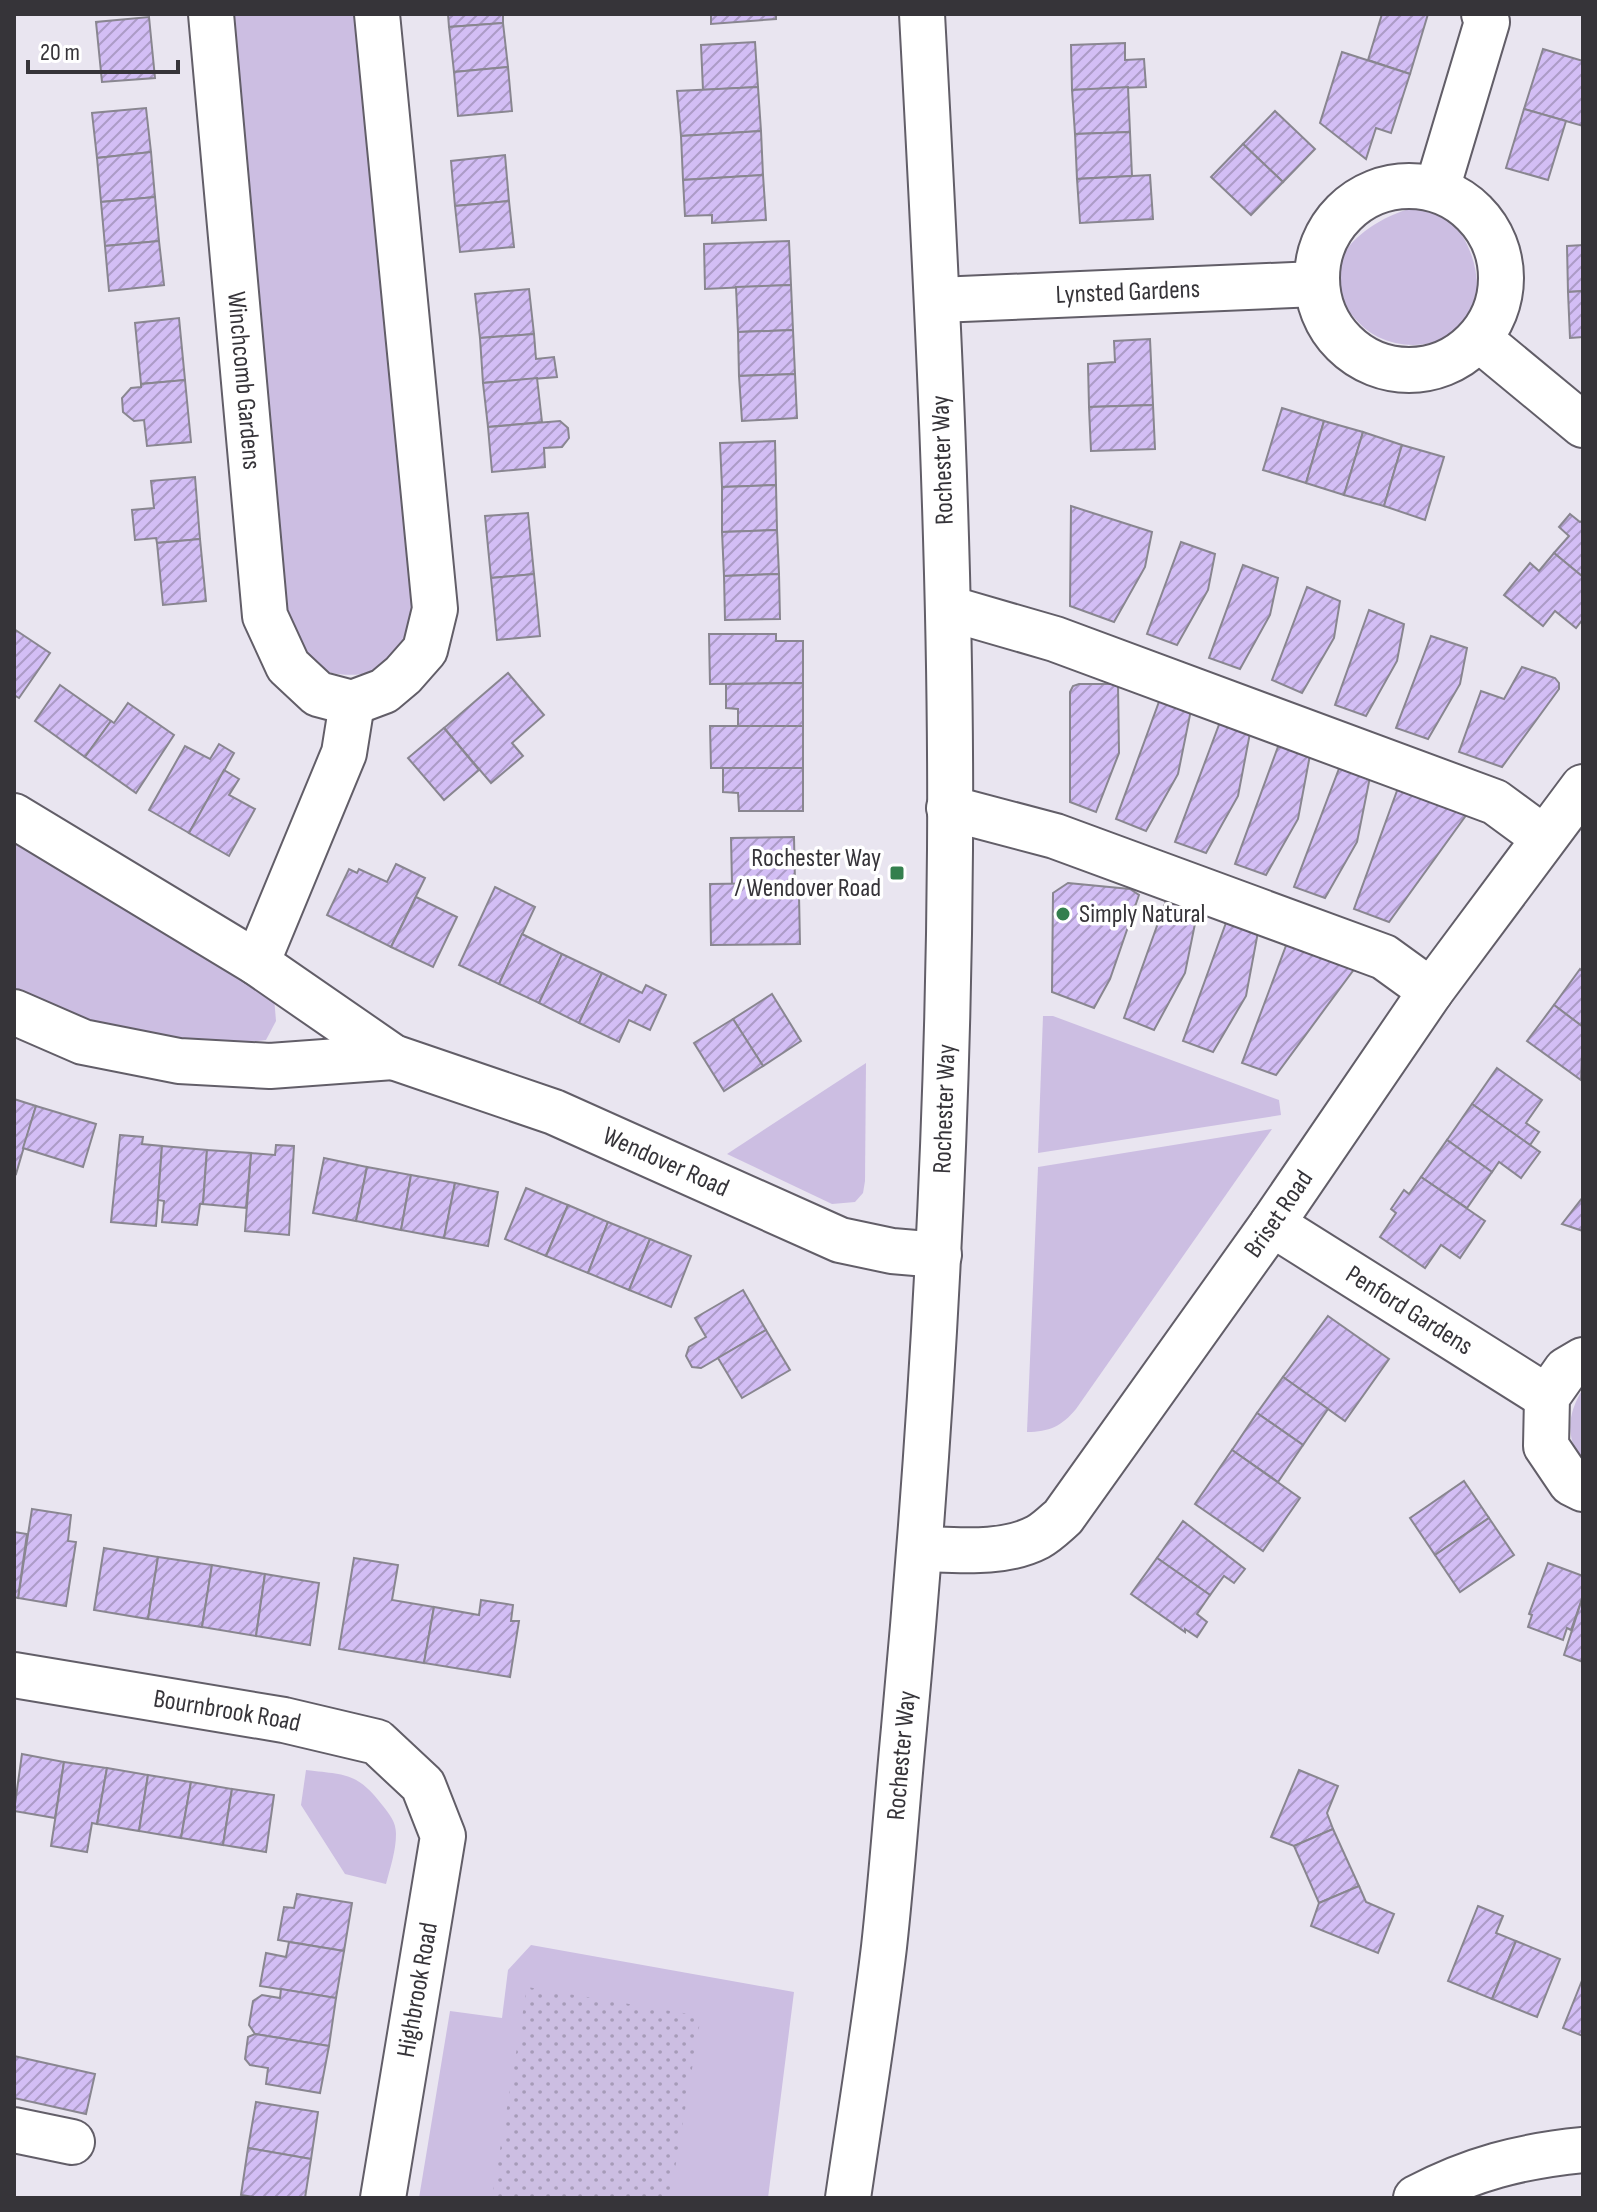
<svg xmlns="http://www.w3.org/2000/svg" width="1597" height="2212" font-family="'Sofia Sans Condensed',sans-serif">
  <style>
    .grass { fill: #ccbee2 }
    .park { fill: url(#park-dots) }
    .building { fill: url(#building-hatch); stroke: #898690; stroke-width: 2 }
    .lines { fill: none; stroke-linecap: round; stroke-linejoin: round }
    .minor-casing { stroke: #625e68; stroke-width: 48 }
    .minor { stroke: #fff; stroke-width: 44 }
    .poi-dot { fill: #347f4e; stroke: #fff; stroke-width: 3 }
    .labels { text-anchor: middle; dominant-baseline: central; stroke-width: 7; stroke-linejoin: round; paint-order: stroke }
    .street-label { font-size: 26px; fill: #363439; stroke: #fff }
    .poi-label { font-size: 26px; fill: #363439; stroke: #fff; text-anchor: end }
  </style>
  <defs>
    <pattern id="park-dots" width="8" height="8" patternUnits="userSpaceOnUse" patternTransform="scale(2)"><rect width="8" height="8" fill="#ccbee2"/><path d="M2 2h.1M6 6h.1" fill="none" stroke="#a69bb8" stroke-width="1.8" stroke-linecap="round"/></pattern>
    <pattern id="building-hatch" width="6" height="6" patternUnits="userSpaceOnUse" patternTransform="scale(2)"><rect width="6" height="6" fill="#d3bef5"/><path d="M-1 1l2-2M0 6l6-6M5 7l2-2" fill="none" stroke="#ac9bc7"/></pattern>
  </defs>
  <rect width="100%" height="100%" fill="#e9e5f0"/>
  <g class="grass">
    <path d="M226,14h136l54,614c-8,10 -14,22 -23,31 -17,19 -56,20 -77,8 -12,-6 -21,-23 -29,-34z"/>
    <path d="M1417,207c49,0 75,78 51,116 -8,12 -23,18 -37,20 -18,4 -36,2 -53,-6 -12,-6 -20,-15 -28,-24 -42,-51 21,-96 67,-106z"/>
    <path d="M14,838l260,159 2,24 -10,19c-87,12 -173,-12 -252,-46z"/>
    <polygon points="1043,1016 1053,1016 1279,1100 1281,1115 1038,1153"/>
    <polygon points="866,1063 865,1181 863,1193 855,1202 832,1204 727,1154"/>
    <path d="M1272,1129l-196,280c-14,17 -27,23 -49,23l11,-265z"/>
    <path d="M1583,1389v75c-17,-25 -17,-49 0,-75z"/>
    <path d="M306,1770c40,5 51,2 77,36 7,9 13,16 13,28 0,17 -6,34 -10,50l-41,-10 -44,-69z"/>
    <polygon points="531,1945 794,1992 768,2198 419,2198 450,2011 502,2018 508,1970"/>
  </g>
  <polygon class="park" points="527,1987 701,2016 670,2198 492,2198"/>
  <g class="building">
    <polygon points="448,14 503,14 503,23 449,27"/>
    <polygon points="711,14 776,14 776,19 711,24"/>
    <polygon points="1382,14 1428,14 1410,74 1368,60"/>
    <polygon points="149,17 155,78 102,82 96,22"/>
    <polygon points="503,23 508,67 454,72 449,27"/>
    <polygon points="755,42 758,87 703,90 701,45"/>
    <polygon points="1125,43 1125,60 1144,59 1146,87 1072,90 1071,45"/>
    <polygon points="1543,49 1583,61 1583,126 1524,109"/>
    <polygon points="1342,52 1410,74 1391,133 1376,128 1366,159 1320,123"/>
    <polygon points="508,67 512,111 458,116 454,72"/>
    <polygon points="758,87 761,131 681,136 677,91"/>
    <polygon points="1128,87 1130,132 1075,134 1072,90"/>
    <polygon points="146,108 151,152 97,158 92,113"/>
    <polygon points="1524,109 1566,121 1548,180 1506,168"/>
    <polygon points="1275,111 1315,149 1283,182 1243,144"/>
    <polygon points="761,131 763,175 683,180 681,136"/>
    <polygon points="1130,132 1132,176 1077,179 1075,134"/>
    <polygon points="1243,144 1283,182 1251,215 1211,177"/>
    <polygon points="151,152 155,197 101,202 97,158"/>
    <polygon points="505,155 509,201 455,206 451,161"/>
    <polygon points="763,175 766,220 712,223 712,215 685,216 683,180"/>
    <polygon points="1150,175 1153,219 1080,223 1077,179"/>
    <polygon points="155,197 159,241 105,246 101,202"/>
    <polygon points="509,201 514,247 460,252 455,206"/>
    <polygon points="159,241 164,285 109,291 105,246"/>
    <polygon points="789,241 791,285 705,289 704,244"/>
    <polygon points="1583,245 1583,291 1568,292 1567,246"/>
    <polygon points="791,285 793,330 738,332 736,287"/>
    <polygon points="529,289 534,334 480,338 475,294"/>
    <polygon points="1583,291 1583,337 1570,338 1568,292"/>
    <polygon points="179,318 185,380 141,384 135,323"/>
    <polygon points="793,330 795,374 739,376 738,332"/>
    <polygon points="534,334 536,359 554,357 557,377 483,383 480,338"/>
    <polygon points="1150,339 1153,405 1089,407 1088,364 1115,362 1114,341"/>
    <polygon points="795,374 797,418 742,421 739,376"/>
    <polygon points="537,378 542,422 488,427 483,383"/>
    <polygon points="185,380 191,442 147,446 144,420 134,421 123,412 122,398 131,388 141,387 141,384"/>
    <polygon points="1153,405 1155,449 1091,451 1089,407"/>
    <polygon points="1282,408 1324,421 1306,483 1263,470"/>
    <polygon points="560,421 568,428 569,438 562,447 544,448 545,467 492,472 488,427"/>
    <polygon points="1324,421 1363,432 1344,495 1306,483"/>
    <polygon points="1363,432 1402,445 1384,506 1344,495"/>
    <polygon points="775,441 776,485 722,487 720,443"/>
    <polygon points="1402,445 1444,457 1425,520 1384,506"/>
    <polygon points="195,477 200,539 157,543 156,538 135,540 132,510 154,508 151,481"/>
    <polygon points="776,485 777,530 722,532 722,487"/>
    <polygon points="1071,506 1152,532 1145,567 1114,622 1070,606"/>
    <polygon points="528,513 534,574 491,578 485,516"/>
    <polygon points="1570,514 1580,522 1583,520 1583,577 1554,553 1569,536 1559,527"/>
    <polygon points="777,530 779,574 724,576 722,532"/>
    <polygon points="200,539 206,601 163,605 157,543"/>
    <polygon points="1181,542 1215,554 1208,590 1177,645 1147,634"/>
    <polygon points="1554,553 1583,577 1583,619 1576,628 1555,611 1543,626 1504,595 1530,563 1539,571"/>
    <polygon points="1243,565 1278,578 1270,615 1240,669 1209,658"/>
    <polygon points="534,574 540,636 497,640 491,578"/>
    <polygon points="779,574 780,619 725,620 724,576"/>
    <polygon points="1307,587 1340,601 1334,638 1302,693 1272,680"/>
    <polygon points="1369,610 1404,624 1397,661 1366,716 1335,705"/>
    <polygon points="14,629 50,653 19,698 14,695"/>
    <polygon points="709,634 776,634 776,641 803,641 803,683 710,684"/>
    <polygon points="1431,636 1467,648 1460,684 1428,739 1396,728"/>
    <polygon points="1522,667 1555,678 1559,683 1559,689 1502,767 1459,752 1481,691 1504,699"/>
    <polygon points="508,673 544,715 512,743 523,756 491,783 444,728"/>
    <polygon points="803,683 803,726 738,726 738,709 726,708 726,684"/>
    <polygon points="1079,684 1118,684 1119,753 1096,812 1070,802 1070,692 1073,686"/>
    <polygon points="60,685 111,721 85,757 35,721"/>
    <polygon points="1160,699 1191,710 1178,774 1146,831 1116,819"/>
    <polygon points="128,703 174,735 136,793 85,757 111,721 114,723"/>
    <polygon points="1220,722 1250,733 1238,796 1206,853 1175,842"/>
    <polygon points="710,726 803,726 803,768 711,768"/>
    <polygon points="444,728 479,770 444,800 408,758"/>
    <polygon points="219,744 234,753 189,833 149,810 185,746 210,759"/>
    <polygon points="1279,744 1310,755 1298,819 1266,875 1235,864"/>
    <polygon points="1340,766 1370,777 1357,842 1325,898 1294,887"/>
    <polygon points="723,768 803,768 803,811 739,811 738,793 723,792"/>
    <polygon points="224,770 239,779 229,795 255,809 229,856 189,833"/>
    <polygon points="1398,788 1467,814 1389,922 1354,909"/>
    <polygon points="794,837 795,883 732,884 731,838"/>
    <polygon points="396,864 425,878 391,947 327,915 349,869 357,873 359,869 387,882"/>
    <polygon points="795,883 795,895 799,895 800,944 711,945 710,884"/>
    <polygon points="1068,883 1130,889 1139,895 1110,979 1094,1008 1052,992 1053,893"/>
    <polygon points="495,887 535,907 499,984 459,965"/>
    <polygon points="416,897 457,917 433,967 391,947"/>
    <polygon points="1167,898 1198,909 1185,973 1154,1030 1124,1018"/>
    <polygon points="1227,920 1258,932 1246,996 1213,1052 1183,1041"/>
    <polygon points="522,934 562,954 539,1003 499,984"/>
    <polygon points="1287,943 1355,968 1276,1075 1242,1063"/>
    <polygon points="562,954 602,973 579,1023 539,1003"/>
    <polygon points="1580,969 1583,972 1583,1027 1554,1005"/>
    <polygon points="602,973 642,993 646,985 666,995 650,1030 629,1020 619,1042 579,1023"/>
    <polygon points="772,994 801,1041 763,1066 733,1019"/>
    <polygon points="1554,1005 1583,1027 1581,1080 1527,1041"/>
    <polygon points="733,1019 763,1066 724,1091 694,1043"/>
    <polygon points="1497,1068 1542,1100 1526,1123 1539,1132 1530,1145 1472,1104"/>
    <polygon points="14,1099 36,1106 16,1174 14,1173"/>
    <polygon points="1472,1104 1540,1152 1521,1178 1499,1162 1492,1172 1447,1140"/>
    <polygon points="36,1106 96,1124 83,1167 23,1148"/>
    <polygon points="120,1135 143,1137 142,1144 162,1146 156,1226 111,1222"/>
    <polygon points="1447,1140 1492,1172 1467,1208 1421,1177"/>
    <polygon points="276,1145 294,1146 289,1235 245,1231 251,1153 275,1155"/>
    <polygon points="162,1146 207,1150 203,1204 200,1204 197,1225 162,1222 164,1201 158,1200"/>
    <polygon points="207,1150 251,1153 246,1208 203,1204"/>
    <polygon points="324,1158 367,1167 356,1221 313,1213"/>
    <polygon points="367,1167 411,1175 401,1230 356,1221"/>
    <polygon points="411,1175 455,1183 444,1238 401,1230"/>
    <polygon points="1421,1177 1485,1221 1460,1258 1441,1245 1425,1268 1380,1237 1396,1213 1391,1209 1404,1190 1409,1194"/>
    <polygon points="455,1183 498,1192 488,1246 444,1238"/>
    <polygon points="526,1188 568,1205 546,1256 505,1239"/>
    <polygon points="1583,1197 1583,1231 1562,1224"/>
    <polygon points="568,1205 608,1222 588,1273 546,1256"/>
    <polygon points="608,1222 650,1239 629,1290 588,1273"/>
    <polygon points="650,1239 691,1256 671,1307 629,1290"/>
    <polygon points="743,1290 766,1330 701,1368 692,1367 686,1356 689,1347 706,1337 695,1318"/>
    <polygon points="1328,1316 1389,1359 1345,1421 1283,1377"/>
    <polygon points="766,1330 790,1370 742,1398 718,1358"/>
    <polygon points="1283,1377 1328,1409 1303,1445 1257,1413"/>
    <polygon points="1257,1413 1303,1445 1278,1482 1232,1450"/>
    <polygon points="1232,1450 1300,1498 1263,1551 1195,1504"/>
    <polygon points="1464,1481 1489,1518 1435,1555 1410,1518"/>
    <polygon points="32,1509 71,1515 68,1541 76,1542 66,1606 18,1598"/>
    <polygon points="1489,1518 1514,1555 1460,1592 1435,1555"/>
    <polygon points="1183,1521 1245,1569 1234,1583 1224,1576 1210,1595 1157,1558"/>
    <polygon points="14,1532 27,1534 18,1598 14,1597"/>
    <polygon points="104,1548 158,1557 148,1619 94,1610"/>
    <polygon points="158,1557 212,1565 202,1627 148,1619"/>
    <polygon points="354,1558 398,1565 392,1600 434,1607 424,1663 339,1649"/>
    <polygon points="1157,1558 1210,1595 1197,1614 1207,1622 1197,1637 1185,1629 1185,1632 1131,1594"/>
    <polygon points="1548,1563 1583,1576 1583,1596 1571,1630 1567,1628 1563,1640 1528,1627 1532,1615 1529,1614"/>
    <polygon points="212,1565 265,1574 256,1636 202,1627"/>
    <polygon points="265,1574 319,1583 310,1645 256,1636"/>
    <polygon points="1583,1596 1583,1662 1564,1655"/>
    <polygon points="481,1600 513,1605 511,1621 519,1621 510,1677 424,1663 434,1607 479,1615"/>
    <polygon points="22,1754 64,1762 55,1818 14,1811"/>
    <polygon points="64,1762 107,1768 97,1824 92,1823 87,1852 51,1846"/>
    <polygon points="107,1768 148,1775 139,1831 97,1824"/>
    <polygon points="1299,1770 1338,1786 1327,1813 1333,1829 1294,1846 1271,1837"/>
    <polygon points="148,1775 191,1782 181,1838 139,1831"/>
    <polygon points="191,1782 232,1789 223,1845 181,1838"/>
    <polygon points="232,1789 274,1795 266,1852 223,1845"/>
    <polygon points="1333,1829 1359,1886 1319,1903 1294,1846"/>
    <polygon points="1359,1886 1366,1902 1394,1914 1378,1953 1311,1926 1319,1903"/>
    <polygon points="297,1894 352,1903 344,1951 278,1940 284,1907 294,1908"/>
    <polygon points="1478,1906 1503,1916 1496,1933 1516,1941 1492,1999 1448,1981"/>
    <polygon points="1516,1941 1560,1959 1537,2017 1492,1999"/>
    <polygon points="289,1942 344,1951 336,1998 260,1986 266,1953 286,1957"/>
    <polygon points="1583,1978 1583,2036 1563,2028"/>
    <polygon points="281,1989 336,1998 329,2046 255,2034 249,2025 253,2001 262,1995 280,1998"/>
    <polygon points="255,2034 329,2046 320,2093 266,2084 268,2068 250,2065 245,2059 248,2037"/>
    <polygon points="14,2056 95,2074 86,2114 14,2098"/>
    <polygon points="256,2102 318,2112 311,2159 248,2148"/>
    <polygon points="248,2148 311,2159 305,2198 262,2198 241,2195"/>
  </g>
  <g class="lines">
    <defs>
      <g id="minor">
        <path id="s1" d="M211,14l54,602 23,50 30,28 34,9 32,-12 19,-16 22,-25 10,-41 -58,-595"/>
        <circle cx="1409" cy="278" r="92"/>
        <polyline points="1437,189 1487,22 1484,14"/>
        <path id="s2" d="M938,300l378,-16"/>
        <polyline points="1479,339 1583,425"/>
        <polyline points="948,608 1055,639 1495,802 1544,838"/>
        <polyline points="949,808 1055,836 1384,957 1431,991"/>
        <path id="s3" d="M14,816l243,147 136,94 161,55 286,128 52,11 47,4"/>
        <polyline points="257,963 344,753 352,703"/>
        <polyline points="14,1012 83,1042 179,1061 270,1066 393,1057"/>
        <path id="s4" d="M1272,1224l275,173"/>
        <polyline points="1583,1360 1566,1370 1547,1397 1546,1446 1571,1483 1583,1489"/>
        <path id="s5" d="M920,1549c38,1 84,6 118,-12 9,-5 17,-13 25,-20l209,-293 159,-233 152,-204"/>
        <path id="s6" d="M14,1675l270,45 93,22 46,43 20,51 -60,362"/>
        <polyline points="14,2130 72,2142"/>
        <path id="s7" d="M848,2198c12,-83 26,-167 36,-251 8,-72 13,-146 20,-219 27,-292 44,-585 46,-878 2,-279 -13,-558 -28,-836"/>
        <path d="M1416,2198c55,-29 105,-42 167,-48"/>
      </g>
    </defs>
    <use href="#minor" class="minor-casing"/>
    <use href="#minor" class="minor"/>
  </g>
  <g class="poi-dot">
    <rect x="889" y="865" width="16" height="16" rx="4"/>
    <circle cx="1063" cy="914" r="8"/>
  </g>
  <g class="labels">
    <g class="street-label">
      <text stroke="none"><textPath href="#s2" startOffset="190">Lynsted Gardens</textPath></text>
      <text stroke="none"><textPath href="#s1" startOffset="368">Winchcomb Gardens</textPath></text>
      <text transform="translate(943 460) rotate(-92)">Rochester Way</text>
      <text stroke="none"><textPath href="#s7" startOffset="1094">Rochester Way</textPath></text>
      <text stroke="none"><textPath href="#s3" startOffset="742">Wendover Road</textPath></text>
      <text stroke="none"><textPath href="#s5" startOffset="524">Briset Road</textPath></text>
      <text stroke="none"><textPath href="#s4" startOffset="162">Penford Gardens</textPath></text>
      <text stroke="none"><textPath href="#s6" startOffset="216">Bournbrook Road</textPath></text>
      <text stroke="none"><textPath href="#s7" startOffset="446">Rochester Way</textPath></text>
      <text transform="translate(418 1990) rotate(-80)">Highbrook Road</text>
    </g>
    <g class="poi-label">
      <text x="881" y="858">Rochester Way<tspan x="881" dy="30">/ Wendover Road</tspan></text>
      <text x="1079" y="914" text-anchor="start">Simply Natural</text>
    </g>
  </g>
  <rect width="1597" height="2212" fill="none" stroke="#363439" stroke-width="32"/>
  <path d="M28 60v12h150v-12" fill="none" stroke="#363439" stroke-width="4"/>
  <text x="40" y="60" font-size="24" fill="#363439" stroke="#ffffff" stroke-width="6" paint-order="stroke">20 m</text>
</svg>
